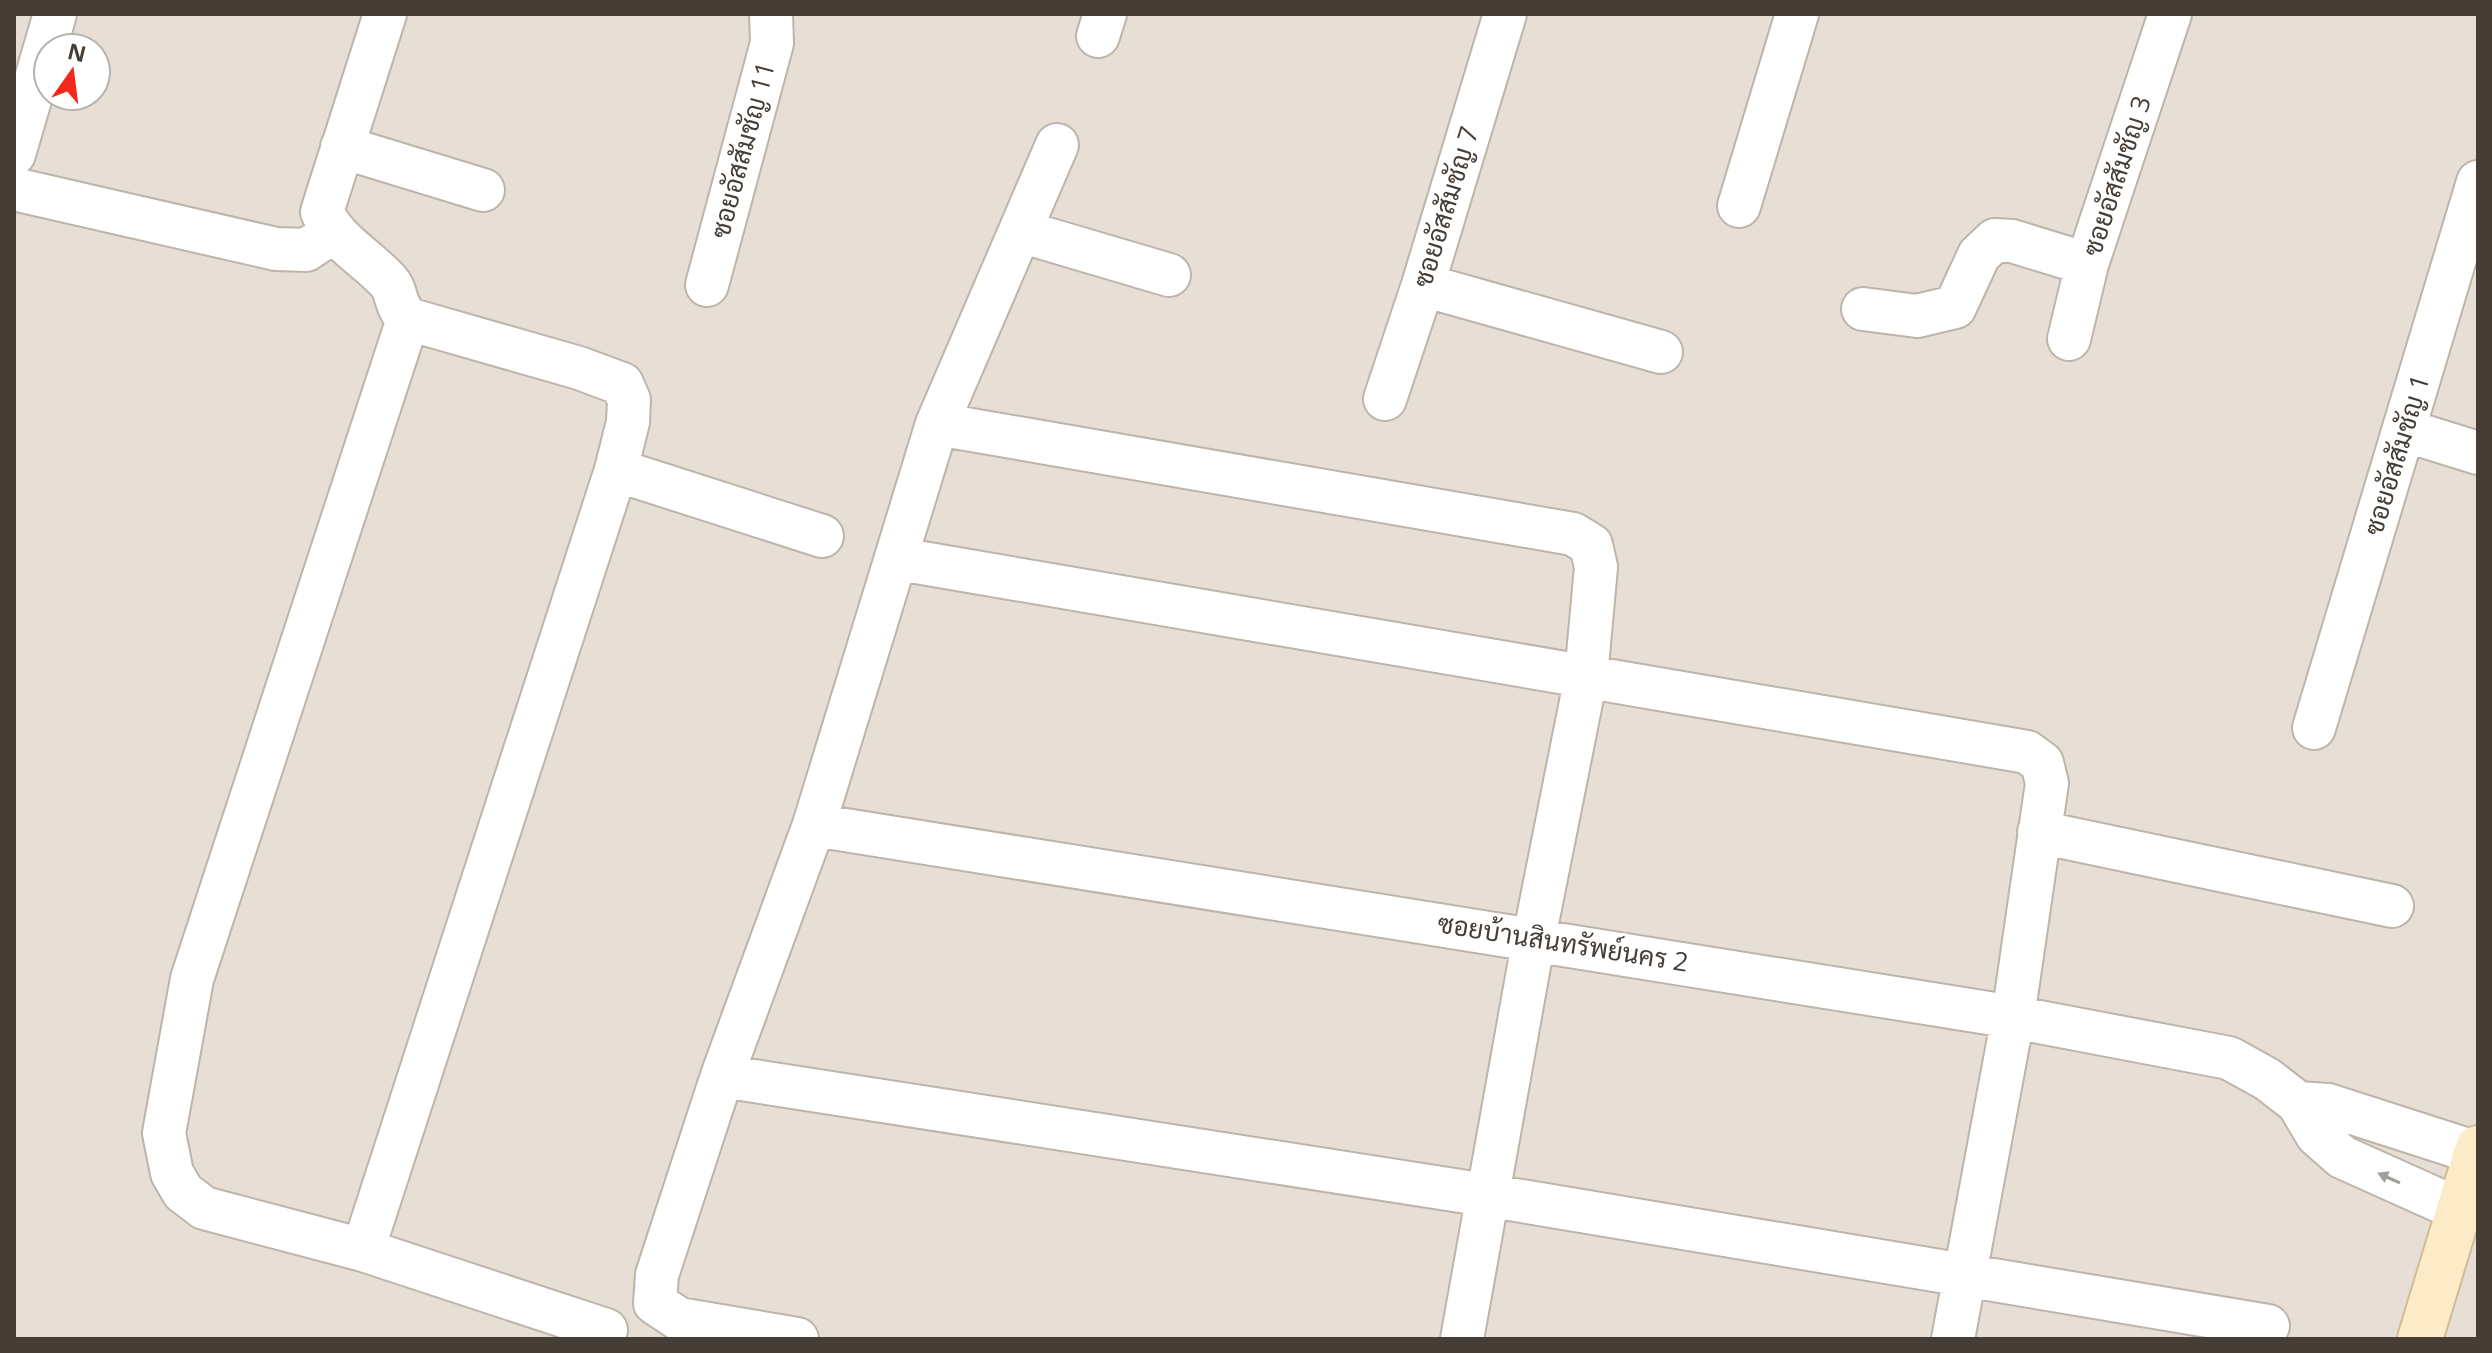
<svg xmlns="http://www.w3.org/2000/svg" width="2492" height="1353" font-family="'Open Sans',Sarabun,sans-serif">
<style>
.residential{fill:#e7dfd5;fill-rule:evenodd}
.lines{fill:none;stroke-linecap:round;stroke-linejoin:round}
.street-casing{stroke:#beb5aa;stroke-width:46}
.secondary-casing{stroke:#d1bc98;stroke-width:48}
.street{stroke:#fff;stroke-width:42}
.secondary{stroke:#fdeac7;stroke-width:44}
.oneway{fill:#a29e9a}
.labels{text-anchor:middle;stroke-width:6;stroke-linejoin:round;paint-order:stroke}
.street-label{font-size:26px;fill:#463e36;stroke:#fff}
</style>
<rect width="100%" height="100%" fill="#f3eee7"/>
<path class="residential" d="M14,14H2478V1339H14ZM48,48H96V96H48Z"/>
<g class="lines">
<defs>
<path id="street" d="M1098,36L1105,14
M342,147L483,190
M14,154L55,14
M14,189L276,249L306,250L332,233
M1739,206L1797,14
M1020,231L1169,275
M707,285L772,43L771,14
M1423,285L1661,352
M1863,309L1917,316L1955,307L1979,255L1995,240L2012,241L2087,264
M408,319L192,979L164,1133L172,1173L183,1192L204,1208L363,1250L606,1330
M2069,339L2087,264L2170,14
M1385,399L1423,285L1505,14
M937,424L1573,534L1591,545L1596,567L1586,677L1534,938L1462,1339
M2404,430L2478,453
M616,470L822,536
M899,559L2027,752L2042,763L2047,783L2013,1017L1953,1339
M2314,728L2478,182
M814,825L2013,1017L2229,1058L2267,1079L2298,1103L2317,1135L2342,1157L2460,1210
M2039,832L2392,906
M722,1076L1486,1195L2268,1326
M2298,1103L2328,1105L2477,1153
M363,1250L616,470L628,422L629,400L622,384L579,368L408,319C393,304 398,291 388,281C365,256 337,243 322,212L385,14
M797,1339L679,1319L655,1303L657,1275L722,1076L814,825L937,424L1057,145"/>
<path id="secondary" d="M2420,1339L2478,1148"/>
</defs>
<use href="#street" class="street-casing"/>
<use href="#secondary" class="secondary-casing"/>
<use href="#street" class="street"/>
<use href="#secondary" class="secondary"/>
</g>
<defs><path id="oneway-solid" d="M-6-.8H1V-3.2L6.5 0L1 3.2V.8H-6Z" transform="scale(2)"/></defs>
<use class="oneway" href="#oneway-solid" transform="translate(2389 1178) rotate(-156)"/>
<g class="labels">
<g class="street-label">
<text transform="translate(743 150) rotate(-75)" y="9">ซอยอัสสัมชัญ 11</text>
<text transform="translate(2117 176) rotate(-72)" y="9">ซอยอัสสัมชัญ 3</text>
<text transform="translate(1446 207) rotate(-73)" y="9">ซอยอัสสัมชัญ 7</text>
<text transform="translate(2397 455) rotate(-73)" y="9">ซอยอัสสัมชัญ 1</text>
<text transform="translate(1563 943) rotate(9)" y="9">ซอยบ้านสินทรัพย์นคร 2</text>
</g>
</g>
<rect width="2492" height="1353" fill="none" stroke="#463e36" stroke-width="32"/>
<g transform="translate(72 72) rotate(14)"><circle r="38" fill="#ffffff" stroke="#b5b2af" stroke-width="2"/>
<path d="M0-6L14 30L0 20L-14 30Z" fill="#f3281d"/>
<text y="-12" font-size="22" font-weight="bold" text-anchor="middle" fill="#463e36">N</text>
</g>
</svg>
